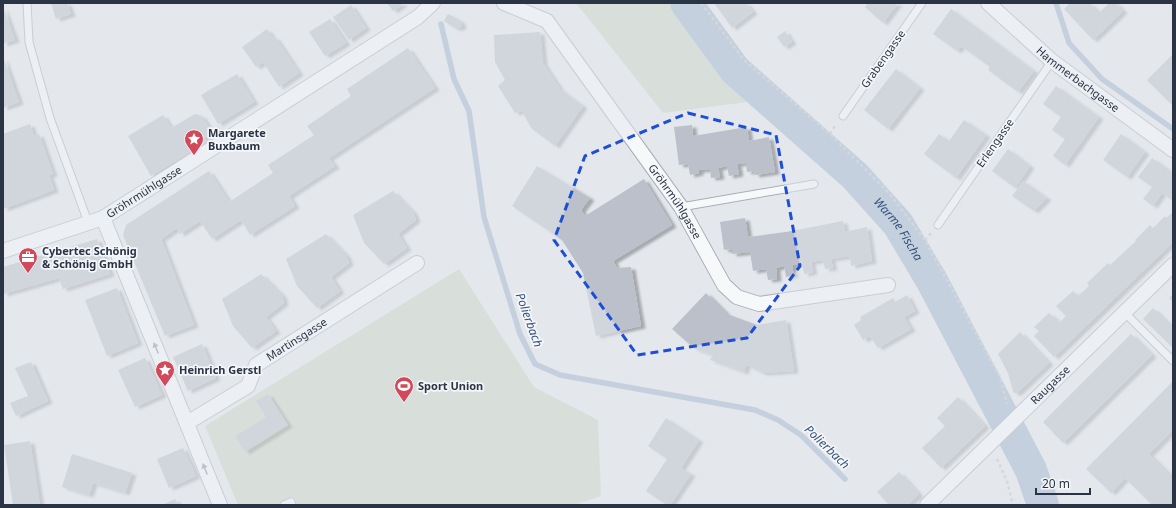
<svg xmlns="http://www.w3.org/2000/svg" width="1176" height="508" font-family="'Noto Sans',sans-serif">
<style>
.green{fill:#c9d6c5}
.lines{fill:none;stroke-linecap:round;stroke-linejoin:round}
.stream{stroke:#9fb4cc;stroke-width:5.5}
.river{stroke:#9fb4cc;stroke-width:32}
.building{fill:#bbc0ca;filter:url(#shadow)}
.service-casing{stroke:#a9aeb7;stroke-width:9}
.minor-casing{stroke:#a9aeb7;stroke-width:16}
.path{stroke:#c2c5cb;stroke-width:2.5;stroke-dasharray:3 3;stroke-linecap:butt}
.service{stroke:#f7f8fa;stroke-width:7}
.minor{stroke:#f7f8fa;stroke-width:14}
.oneway{fill:#9196a0}
.marked{fill:none;stroke:#1d4ed8;stroke-width:3;stroke-dasharray:8 5;stroke-linejoin:round}
.labels{text-anchor:middle;stroke-width:3.5;stroke-linejoin:round;paint-order:stroke}
.street-label{font-size:11px;fill:#2b3445;stroke:#f4f6f9}
.poi-label{font-size:11px;font-weight:bold;fill:#2b3445;stroke:#f4f6f9;text-anchor:start}
.water-label{font-size:12px;font-style:italic;fill:#34527a;stroke:#f4f6f9}
</style>
<defs>
<filter id="shadow"><feDropShadow dx="4.5" dy="2.5" stdDeviation="1" flood-color="#0004"/></filter>
</defs>
<rect width="100%" height="100%" fill="#e4e7ec"/>
<path class="green" d="M576,3H668L747,102L663,113Z
M459,269L534,387L598,420L601,496L574,505H238L205,426Z"/>
<g class="lines">
<path class="stream" d="M1056,3L1069,43L1102,79L1173,129
M441,24L454,79L469,111L484,217L520,334L535,364L560,375L755,410L778,420L801,435L845,479"/>
<path class="river" id="s1" d="M686,3L735,70L855,176L898,224L932,281L1031,470L1043,505"/>
</g>
<path class="building" d="M51,3H67L71,14L56,19Z
M387,3H404L393,11Z
M714,3H746L753,12L732,28Z
M868,3H898L883,23L865,7Z
M1070,3H1089L1099,13L1109,3H1116L1123,11L1093,40L1064,9Z
M351,5L366,28L349,40L333,17Z
M3,7L15,40L3,44Z
M951,9L1034,71L1018,92L988,70L990,67L961,46L957,51L933,34Z
M448,14L459,20L462,24L461,27L458,28H455L444,21Z
M330,19L346,43L325,56L309,32Z
M267,29L273,38L275,37L299,73L279,87L263,62L256,67L242,47Z
M785,31L792,42L784,47L777,37Z
M540,32L543,63L560,89L583,106L555,146L531,128L522,111L515,113L498,86L505,80L495,62L494,35Z
M408,48L435,88L329,158L335,166L289,196L295,206L250,235L241,220L212,239L200,221L180,234L177,228L161,239L194,325L165,336L123,235L126,225L209,171L229,202L273,173L268,165L314,135L307,126L351,96L347,89Z
M1173,54V106L1147,80Z
M3,57L19,102L3,108Z
M896,69L920,88L888,129L864,110Z
M237,74L254,102L218,124L201,95Z
M1056,86L1099,117L1065,165L1053,156L1065,139L1052,130L1061,117L1043,104Z
M195,114L202,116L211,131L218,126L220,129L204,138L207,142L151,176L128,136L163,115L171,128Z
M964,120L986,135L956,178L924,154L939,134L949,141Z
M30,124L34,136L39,134L53,174L49,175L54,190L3,209V134Z
M692,125L693,136L747,127L749,141L769,137L775,172L755,175L754,171L747,172L746,163L737,164L739,174L729,176L727,166L718,168L720,177L711,178L710,169L699,170V173L690,175L688,164L679,165L674,127Z
M1121,134L1145,152L1127,177L1103,160Z
M1008,149L1030,166L1015,188L992,171Z
M1152,158L1173,173V201L1162,193L1153,206L1143,199L1152,187L1138,177Z
M537,166L590,198L581,210L585,216L644,179L672,225L613,261L617,268L631,267L641,326L596,336L583,273L562,240L512,206Z
M1023,181L1047,198L1034,211L1012,196Z
M393,191L413,212L416,220L398,234L407,248L384,264L364,243L353,215Z
M1173,212V242L1054,357L1034,336L1039,331L1034,327L1049,313L1059,323L1066,316L1056,306L1073,291L1078,296L1089,286L1087,283L1108,263L1110,265L1136,241L1135,240L1150,225L1153,228L1165,216L1166,218Z
M745,218L748,237L786,232L843,221L845,232L867,227L872,261L851,266L850,256L831,259L833,268L825,269L823,260L811,262L813,272L804,274L802,263L792,265L794,275L786,277L784,266L776,268L777,279L768,280L766,269L753,271L750,252L732,254V249L724,250L720,222Z
M326,234L346,255L349,263L331,277L340,291L317,308L297,286L286,259Z
M97,239L110,274L63,289L59,278L3,294V267Z
M261,274L282,295L284,303L266,317L276,331L252,348L233,326L222,299Z
M117,288L138,343L107,356L85,300Z
M706,293L727,314L757,325L786,320L794,371L763,373L746,365L744,372L710,360L713,355L695,349L672,329Z
M1173,294V302L1169,298Z
M907,295L915,311L904,317L911,329L878,348L870,336L863,340L854,325L861,320L860,317L893,298L895,302Z
M1153,308L1173,328V345L1171,346L1143,319Z
M1020,332L1049,363L1017,393H1014L1013,391L1008,373L998,354Z
M1131,334L1152,355L1063,443L1043,422Z
M202,344L216,378L188,391L173,357Z
M145,358L162,395L135,407L118,370Z
M31,362L48,401L16,416L10,403L28,396L15,368Z
M1173,381V430L1149,454L1173,478V505H1152L1125,478L1111,493L1086,469Z
M268,394L288,425L245,452L235,436L266,417L256,401Z
M958,397L985,426L941,468L922,448L945,426L937,418Z
M666,418L699,440L681,468L691,474L670,505H667L646,491L667,459L648,446Z
M30,441L40,505H13L4,445Z
M183,448L196,476L169,488L157,459Z
M72,454L132,473L125,493L93,483L89,495L62,487Z
M899,472L919,494L908,505H889L877,492Z
M175,499L178,505H162Z"/>
<g class="lines">
<defs>
<path id="service" d="M27,3L29,42L50,118L88,222
M843,116L922,3
M681,207L814,184
M938,225L1052,61
M1124,312L1173,361
M284,505L291,502L292,505"/>
<g id="minor">
<path id="s2" d="M504,3L547,21L681,207L724,285L737,297L759,304L888,285"/>
<path id="s3" d="M988,3L1052,61L1173,150"/>
<path d="M103,218L220,505"/>
<path id="s4" d="M3,251L103,218L418,17L433,3"/>
<path id="s5" d="M187,423L248,386L256,365L417,263"/>
<path id="s6" d="M927,505L1173,265"/>
</g>
</defs>
<use href="#service" class="service-casing"/>
<use href="#minor" class="minor-casing"/>
<path class="path" d="M701,3L744,60L830,134L889,193L925,240L1000,377L1007,404
M830,134L835,126
M925,240L931,233
M997,459L1007,481L1013,505"/>
<use href="#service" class="service"/>
<use href="#minor" class="minor"/>
</g>
<defs><path id="oneway-solid" d="M-6-.8H1V-3.2L6.5 0L1 3.2V.8H-6Z"/></defs>
<g class="oneway">
<use href="#oneway-solid" transform="translate(156 348) rotate(-112)"/>
<use href="#oneway-solid" transform="translate(205 469) rotate(-112)"/>
</g>
<path d="M0 0H1176V508H0ZM688,113L776,135L800,266L747,338L637,355L554,240L585,156Z" fill="#e4e7ec" fill-opacity=".55" fill-rule="evenodd"/>
<path class="marked" d="M688,113L776,135L800,266L747,338L637,355L554,240L585,156Z"/>
<defs>
<symbol id="sight-pin" viewBox="-11 -11 22 30"><path d="M0 17L-7.5 6A9.5 9.5 0 1 1 7.5 6Z" fill="#d1495b" stroke="#f4f6f9"/><path d="M0-6L1.8-2.2L6-1.7L2.9 1.2L3.7 5.4L0 3.3L-3.7 5.4L-2.9 1.2L-6-1.7L-1.8-2.2Z" fill="#fff"/></symbol>
<symbol id="office-pin" viewBox="-11 -11 22 30"><path d="M0 17L-7.5 6A9.5 9.5 0 1 1 7.5 6Z" fill="#d1495b" stroke="#f4f6f9"/><path d="M-6-3h4V-5.5h4V-3h4V5H-6ZM-1-4.5V-3h2v-1.5ZM-6 0V1H6V0Z" fill="#fff"/></symbol>
<symbol id="stadium-pin" viewBox="-11 -11 22 30"><path d="M0 17L-7.5 6A9.5 9.5 0 1 1 7.5 6Z" fill="#d1495b" stroke="#f4f6f9"/><path d="M0-5a6.5 5 0 1 0 0 10a6.5 5 0 1 0 0-10ZM-3.5-1.8h7v3.6h-7Z" fill="#fff"/></symbol>
</defs>
<g fill-rule="evenodd">
<use href="#sight-pin" x="183" y="128" width="22" height="30"/>
<use href="#office-pin" x="17" y="246" width="22" height="30"/>
<use href="#sight-pin" x="154" y="359" width="22" height="30"/>
<use href="#stadium-pin" x="393" y="375" width="22" height="30"/>
</g>
<g class="labels">
<g class="street-label">
<text transform="translate(883 59) rotate(-55)" y="4">Grabengasse</text>
<text dy="4" stroke="none"><textPath href="#s3" startOffset="118">Hammerbachgasse</textPath></text>
<text transform="translate(995 143) rotate(-55)" y="4">Erlengasse</text>
<text dy="4" stroke="none"><textPath href="#s4" startOffset="154">Gröhrmühlgasse</textPath></text>
<text dy="4" stroke="none"><textPath href="#s2" startOffset="268">Gröhrmühlgasse</textPath></text>
<text dy="4" stroke="none"><textPath href="#s5" startOffset="142">Martinsgasse</textPath></text>
<text dy="4" stroke="none"><textPath href="#s6" startOffset="172">Raugasse</textPath></text>
</g>
<g class="poi-label">
<text x="208" y="137">Margarete<tspan x="208" dy="13">Buxbaum</tspan></text>
<text x="42" y="255">Cybertec Schönig<tspan x="42" dy="13">&amp; Schönig GmbH</tspan></text>
<text x="179" y="374">Heinrich Gerstl</text>
<text x="418" y="390">Sport Union</text>
</g>
<g class="water-label">
<text dy="4" stroke="none"><textPath href="#s1" startOffset="312">Warme Fischa</textPath></text>
<text transform="translate(529 320) rotate(70)" y="4">Polierbach</text>
<text transform="translate(827 447) rotate(44)" y="4">Polierbach</text>
</g>
</g>
<rect width="1176" height="508" fill="none" stroke="#2b3445" stroke-width="8"/>
<path d="M1036 488v6h54v-6" fill="none" stroke="#2b3445" stroke-width="2"/>
<text x="1042" y="488" font-size="12" fill="#2b3445" stroke="#f4f6f9" stroke-width="3" paint-order="stroke">20 m</text>
</svg>
